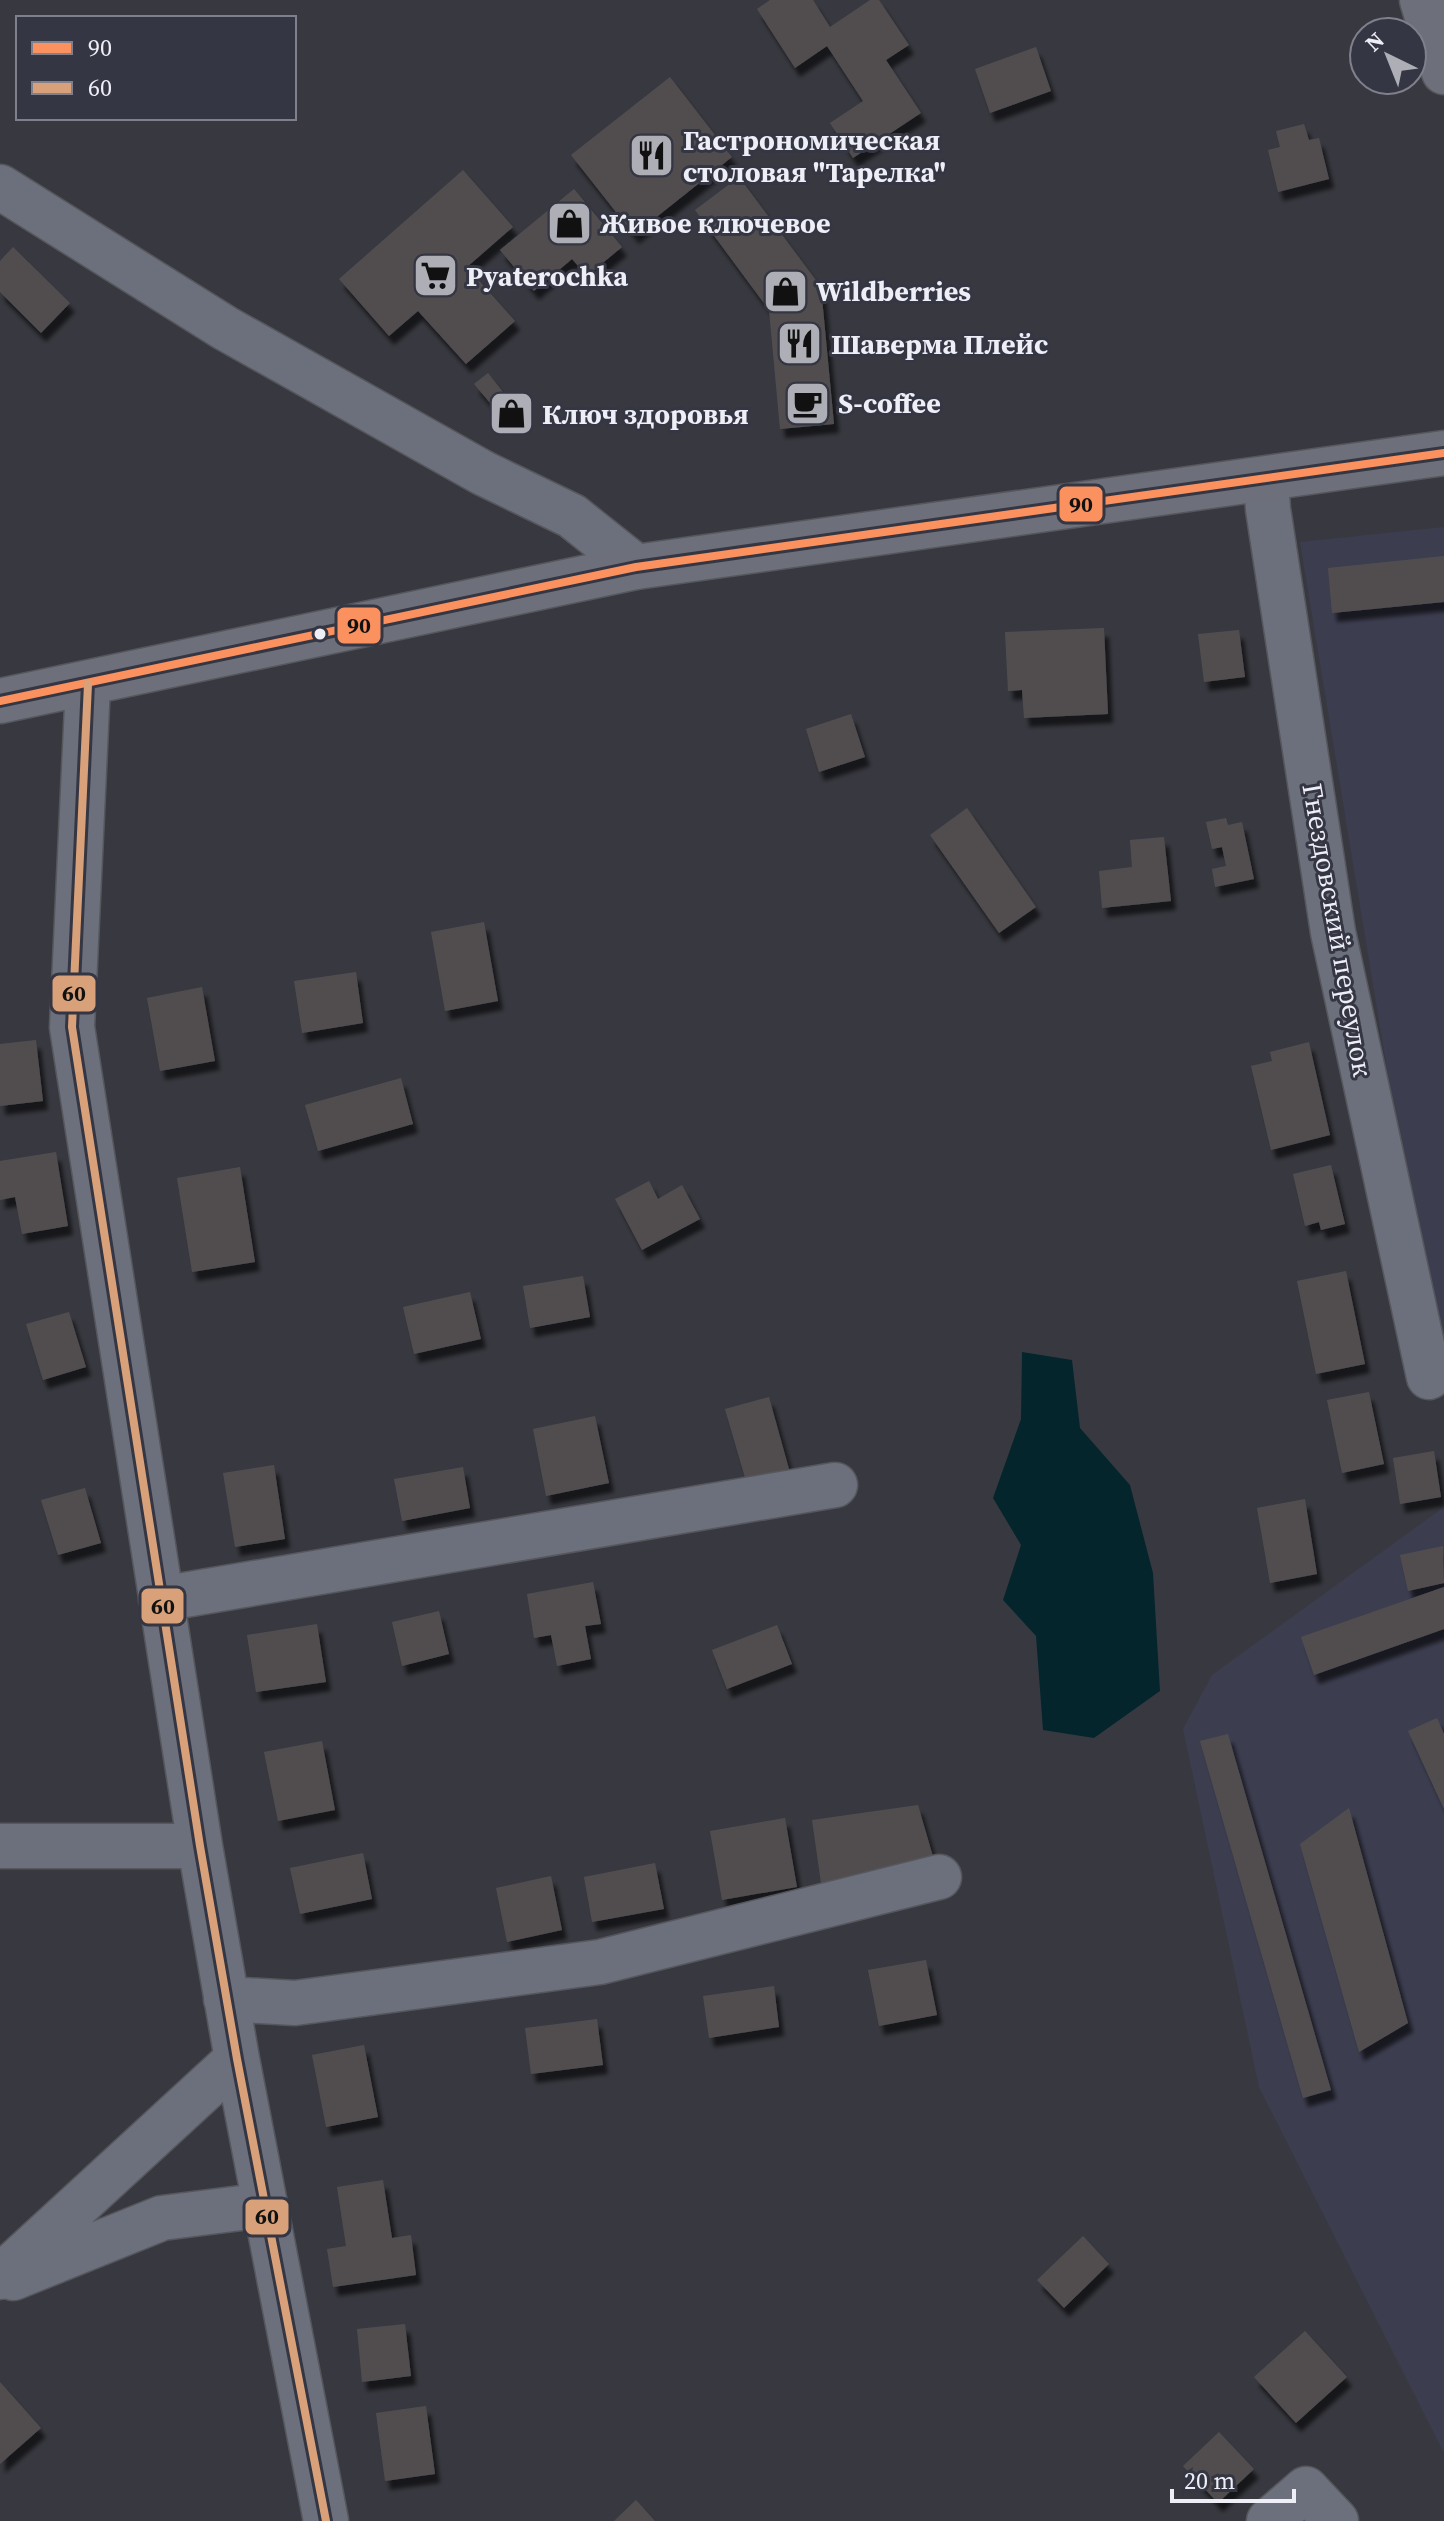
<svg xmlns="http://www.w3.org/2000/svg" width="1444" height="2521" font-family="'Source Serif 4',serif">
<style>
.built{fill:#3c3d4f}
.water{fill:#05252c}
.building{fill:#514e50;filter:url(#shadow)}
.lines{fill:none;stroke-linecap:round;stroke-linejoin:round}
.minor-casing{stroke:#56575c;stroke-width:47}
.major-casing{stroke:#56575c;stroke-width:47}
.minor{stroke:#6c707c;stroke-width:44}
.major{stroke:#6d707b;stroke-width:44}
.bus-1-casing{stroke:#353643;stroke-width:14}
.bus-2-casing{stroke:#353643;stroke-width:14}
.bus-1{stroke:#fa915f;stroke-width:8}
.bus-2{stroke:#d9a179;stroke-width:8}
.bus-dot{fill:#edeef6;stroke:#353643;stroke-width:3}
.labels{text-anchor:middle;stroke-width:6;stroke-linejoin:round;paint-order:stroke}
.poi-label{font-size:28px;font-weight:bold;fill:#edeef6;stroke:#353643;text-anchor:start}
.street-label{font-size:28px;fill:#edeef6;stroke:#353643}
.line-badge{stroke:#353643;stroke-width:3}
.pale-badge-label{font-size:22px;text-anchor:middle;font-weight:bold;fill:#111}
</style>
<defs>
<filter id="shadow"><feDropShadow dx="5" dy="9" stdDeviation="2" flood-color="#0009"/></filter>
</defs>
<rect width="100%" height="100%" fill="#383940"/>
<path class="built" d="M1444,527V1383L1419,1263L1300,542Z
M1444,1507V2453L1259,2087L1183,1729L1212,1675Z"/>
<path class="water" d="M1022,1352L1072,1360L1080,1428L1130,1485L1153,1573L1160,1691L1094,1738L1043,1730L1036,1636L1003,1600L1021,1545L993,1498L1021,1419Z"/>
<path class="building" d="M770,0H813L830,27L870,0H879L909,45L886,60L921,113L853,158L830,123L863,101L827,46L795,68L757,9Z
M1036,47L1051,91L990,113L975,69Z
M670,77L732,157L634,235L571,155Z
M1304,124L1309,140L1319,138L1329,179L1278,192L1268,150L1280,147L1276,131Z
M463,170L513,227L467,267L515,321L466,364L418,311L389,336L339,279Z
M739,177L821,287L834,424L780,429L769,310L695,210Z
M574,189L622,247L587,276L572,259L534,291L500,250Z
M13,247L70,303L41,333L0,292V261Z
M488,373L503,392L490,403L474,384Z
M500 413a11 11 0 1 1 22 0a11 11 0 1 1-22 0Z
M1444,556V602L1332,613L1328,568Z
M1104,628L1108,714L1024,718L1022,690L1008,691L1005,632Z
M1239,630L1245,677L1204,682L1198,634Z
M851,714L865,757L819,772L806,729Z
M967,808L1036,907L999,933L930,835Z
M1226,818L1228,825L1242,822L1254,879L1215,887L1212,869L1226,866L1222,847L1212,849L1206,822Z
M1164,837L1171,901L1102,908L1099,871L1132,867L1130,840Z
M484,922L498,1001L445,1011L431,932Z
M356,972L363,1023L302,1033L294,981Z
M202,987L215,1061L160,1071L147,998Z
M36,1040L43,1101L0,1106V1044Z
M1309,1042L1330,1135L1271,1150L1251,1066L1272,1061L1270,1052Z
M401,1078L413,1124L318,1151L305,1105Z
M56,1152L68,1226L22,1234L15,1197L0,1200V1161Z
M1331,1165L1345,1224L1321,1230L1319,1222L1305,1226L1293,1174Z
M240,1167L255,1262L192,1272L177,1178Z
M649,1181L658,1199L682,1185L700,1219L642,1250L615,1199Z
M1346,1271L1365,1364L1316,1374L1297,1281Z
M583,1276L590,1317L530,1328L523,1286Z
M470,1292L481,1339L414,1354L403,1307Z
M69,1312L86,1367L43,1380L26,1324Z
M1369,1392L1384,1464L1342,1473L1327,1400Z
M769,1397L789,1469L746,1481L725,1409Z
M595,1416L609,1483L546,1496L533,1429Z
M1434,1451L1441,1497L1400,1504L1393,1458Z
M274,1465L285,1539L235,1547L223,1473Z
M463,1467L470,1508L402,1521L394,1479Z
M85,1488L101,1543L58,1555L41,1500Z
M1305,1499L1317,1574L1270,1583L1257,1508Z
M1443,1546L1444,1583L1408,1591L1400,1555Z
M593,1582L601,1624L585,1626L591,1659L557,1666L551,1635L534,1638L527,1594Z
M1444,1587V1629L1314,1675L1301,1637Z
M439,1611L449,1654L402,1666L392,1622Z
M317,1624L326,1682L256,1692L247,1635Z
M777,1625L792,1664L727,1689L712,1650Z
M1437,1718L1444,1734V1809L1408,1731Z
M1228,1734L1331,2090L1303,2098L1200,1741Z
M322,1741L335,1810L278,1821L264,1752Z
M918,1805L939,1877L821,1883L812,1820Z
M1349,1808L1408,2023L1359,2052L1300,1844Z
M785,1818L797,1887L722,1900L710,1831Z
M363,1853L372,1899L300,1914L290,1868Z
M655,1863L664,1909L592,1922L584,1877Z
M551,1876L562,1930L507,1942L496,1888Z
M926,1960L937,2015L879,2026L868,1970Z
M774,1986L779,2027L709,2038L703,1996Z
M597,2019L603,2065L531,2074L525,2028Z
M364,2045L378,2117L326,2127L312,2055Z
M383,2180L392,2238L411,2235L416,2275L333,2287L327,2249L346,2246L337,2187Z
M1083,2236L1109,2264L1064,2308L1037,2280Z
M405,2324L411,2376L362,2382L357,2329Z
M1305,2331L1347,2377L1296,2423L1254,2377Z
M0,2382L41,2428L0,2464Z
M426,2406L435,2474L385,2481L376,2413Z
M1219,2432L1254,2469L1218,2503L1183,2466Z
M636,2500L655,2521H614Z"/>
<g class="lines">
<defs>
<path id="minor" d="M0,187L225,328L483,473L572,516L636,567
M1266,479L1268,509L1333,932L1429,1377
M88,684L72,1027L200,1846L237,2059L326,2521
M161,1599L835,1485
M0,1846H200
M226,1999L295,2003L600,1962L939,1877
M0,2277L237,2059
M13,2278L162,2218L265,2205
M1269,2521L1306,2489L1336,2521"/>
<path id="major" d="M1422,0L1444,72
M0,701L636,567L1444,453"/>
</defs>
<use href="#minor" class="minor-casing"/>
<use href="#major" class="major-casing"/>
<use href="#minor" class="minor"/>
<use href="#major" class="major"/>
<defs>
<path id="bus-1" d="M0,701L636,567L1444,453"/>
<path id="bus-2" d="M88,684L72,1027L200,1846L237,2059L326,2521"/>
</defs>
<use href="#bus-1" class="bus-1-casing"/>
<use href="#bus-2" class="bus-2-casing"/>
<use href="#bus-1" class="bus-1"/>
<use href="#bus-2" class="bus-2"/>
</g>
<defs>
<symbol id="restaurant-square" viewBox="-11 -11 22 22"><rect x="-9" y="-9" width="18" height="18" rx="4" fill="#aeafb6" stroke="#353643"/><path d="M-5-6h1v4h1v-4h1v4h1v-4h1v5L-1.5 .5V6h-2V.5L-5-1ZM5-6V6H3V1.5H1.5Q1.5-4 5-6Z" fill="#111"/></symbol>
<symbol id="shop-square" viewBox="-11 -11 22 22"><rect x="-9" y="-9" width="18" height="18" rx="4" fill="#aeafb6" stroke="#353643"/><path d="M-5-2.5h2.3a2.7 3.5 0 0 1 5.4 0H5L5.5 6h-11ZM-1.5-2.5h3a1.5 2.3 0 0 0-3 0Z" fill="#111"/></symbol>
<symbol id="supermarket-square" viewBox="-11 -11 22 22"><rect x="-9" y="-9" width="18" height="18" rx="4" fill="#aeafb6" stroke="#353643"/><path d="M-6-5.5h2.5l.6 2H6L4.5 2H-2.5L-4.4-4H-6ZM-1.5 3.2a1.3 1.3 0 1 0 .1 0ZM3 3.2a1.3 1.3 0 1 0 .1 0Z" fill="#111"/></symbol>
<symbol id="cafe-square" viewBox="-11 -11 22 22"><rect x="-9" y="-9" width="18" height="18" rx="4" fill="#aeafb6" stroke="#353643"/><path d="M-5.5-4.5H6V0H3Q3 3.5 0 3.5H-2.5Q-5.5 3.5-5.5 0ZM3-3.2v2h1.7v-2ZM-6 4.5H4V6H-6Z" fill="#111"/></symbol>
</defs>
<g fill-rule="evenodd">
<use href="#restaurant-square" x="626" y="130" width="51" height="51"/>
<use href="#shop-square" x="544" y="198" width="51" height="51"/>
<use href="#supermarket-square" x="410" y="250" width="51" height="51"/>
<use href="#shop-square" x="760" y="266" width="51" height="51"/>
<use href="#restaurant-square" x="774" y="318" width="51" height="51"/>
<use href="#cafe-square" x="782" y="378" width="51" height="51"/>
<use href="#shop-square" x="486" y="388" width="51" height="51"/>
</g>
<circle class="bus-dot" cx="320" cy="634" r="7"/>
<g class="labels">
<g class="poi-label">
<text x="683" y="150">Гастрономическая<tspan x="683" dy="32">столовая "Тарелка"</tspan></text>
<text x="600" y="233">Живое ключевое</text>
<text x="466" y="286">Pyaterochka</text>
<text x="816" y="301">Wildberries</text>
<text x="831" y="354">Шаверма Плейс</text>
<text x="838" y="413">S-coffee</text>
<text x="542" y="424">Ключ здоровья</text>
</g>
<g class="street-label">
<text transform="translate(1338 930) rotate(80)" y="10">Гнездовский переулок</text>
</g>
</g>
<g class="line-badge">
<rect x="1058" y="485" width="46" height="38" rx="8" fill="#fa915f"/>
<rect x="336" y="606" width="46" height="39" rx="8" fill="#fa915f"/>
<rect x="51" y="974" width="46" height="39" rx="8" fill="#d9a179"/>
<rect x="140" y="1587" width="45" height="38" rx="8" fill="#d9a179"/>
<rect x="244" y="2198" width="46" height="38" rx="8" fill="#d9a179"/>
</g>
<g class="pale-badge-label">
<text x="1081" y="512">90</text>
<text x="359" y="633">90</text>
<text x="74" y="1001">60</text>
<text x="163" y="1614">60</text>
<text x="267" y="2224">60</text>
</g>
<rect x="16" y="16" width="280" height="104" fill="#353643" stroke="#7f808b" stroke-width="2"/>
<rect x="32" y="42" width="40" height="12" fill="#fa915f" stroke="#7f808b" stroke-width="2"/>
<text x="88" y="56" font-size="24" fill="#edeef6">90</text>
<rect x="32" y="82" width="40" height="12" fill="#d9a179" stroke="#7f808b" stroke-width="2"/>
<text x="88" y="96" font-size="24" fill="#edeef6">60</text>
<g transform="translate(1388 56) rotate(317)"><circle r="38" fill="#353643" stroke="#7f808b" stroke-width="2"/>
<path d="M0-6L14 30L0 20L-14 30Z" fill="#aeafb6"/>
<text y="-12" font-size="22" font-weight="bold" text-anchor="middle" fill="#edeef6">N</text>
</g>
<path d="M1172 2489v12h122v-12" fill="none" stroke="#edeef6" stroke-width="4"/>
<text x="1184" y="2489" font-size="24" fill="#edeef6" stroke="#353643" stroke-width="6" paint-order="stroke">20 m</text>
</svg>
